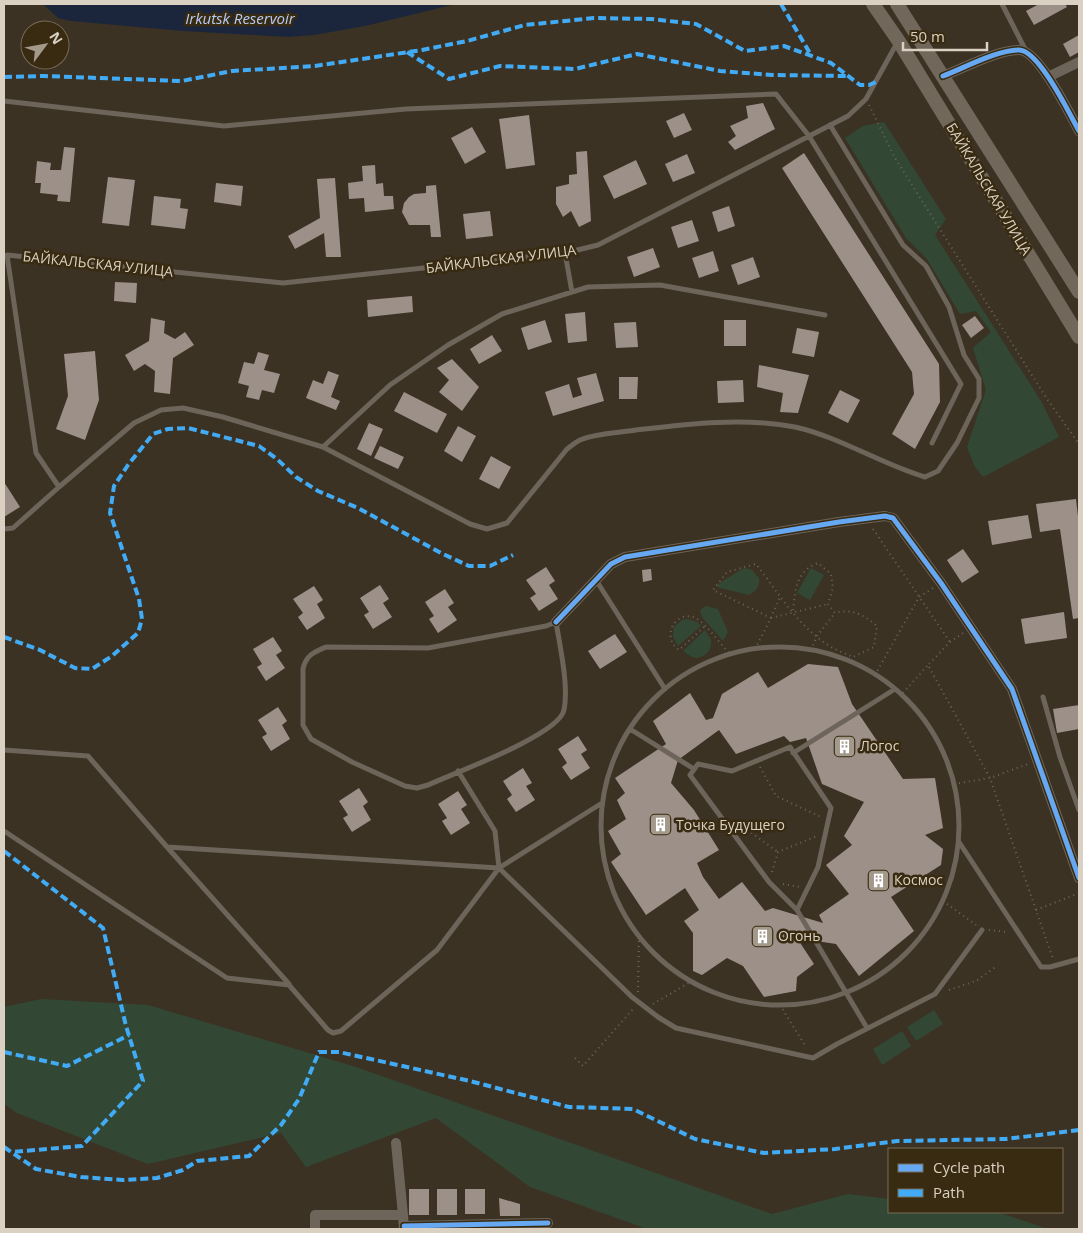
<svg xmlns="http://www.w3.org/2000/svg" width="1083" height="1233" font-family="'Open Sans',sans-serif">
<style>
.green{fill:#324835}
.water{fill:#1b263c}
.building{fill:#9d9089;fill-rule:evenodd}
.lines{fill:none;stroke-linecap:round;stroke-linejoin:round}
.path{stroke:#6c655c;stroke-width:2;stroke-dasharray:1 4;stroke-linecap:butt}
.lane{stroke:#6d645a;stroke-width:5}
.street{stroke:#6d645a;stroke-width:10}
.secondary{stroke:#71675b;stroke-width:14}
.quiet{stroke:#42abf6;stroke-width:4;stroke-dasharray:8 4;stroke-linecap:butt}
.cycleway-casing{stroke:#392b11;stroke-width:8}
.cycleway{stroke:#66a8f1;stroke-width:5}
.labels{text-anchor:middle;stroke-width:5;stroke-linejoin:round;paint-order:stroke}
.street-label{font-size:14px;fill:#dad1c2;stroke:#392b11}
.poi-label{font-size:14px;fill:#dad1c2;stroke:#392b11;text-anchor:start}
.water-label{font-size:15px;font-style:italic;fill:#b6cdf8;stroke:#392b11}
</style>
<rect width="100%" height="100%" fill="#3b3224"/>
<path class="green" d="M884,122L946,219L935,235L1041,401L1059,437L983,477L975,467L967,447L986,390L973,348L991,332L976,311L960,314L927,259L906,238L845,138L863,126Z
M744,568L752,570L759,578C760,587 756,591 749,595L717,587L718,584Z
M811,568L824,575L810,600L797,593Z
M706,606L718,609L728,632L723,641L702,617L700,610Z
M687,619L697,622L701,626L678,646L673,637L674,627L682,620Z
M705,630L711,639C712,650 707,656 697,658L692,657L683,651Z
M41,999L148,1005L356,1067L772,1214L848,1194L889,1199V1212H988L1003,1214L1048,1229H647L530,1187L436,1118L306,1167L281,1133L148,1164L17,1113L4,1104V1007Z
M934,1010L943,1024L916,1041L907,1027Z
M902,1031L911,1046L882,1065L873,1049Z"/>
<path class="water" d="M43,4H456L365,26L314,35L289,37L183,31L71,21L58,18Z"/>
<path class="building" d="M1039,4H1065L1067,7L1034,25L1026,11Z
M1079,35V52L1070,57L1063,44Z
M763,103L775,129L735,150L728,142L736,136L730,126L748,118L746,106Z
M684,113L692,130L674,138L666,121Z
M529,115L535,165L506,169L499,119Z
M472,127L486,152L465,164L451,138Z
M64,147L75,148L70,202L57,201L58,195L40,193L41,183H35L37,161L51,163L50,170H61Z
M587,151L591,221L579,227L571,211L563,217L556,204V187L569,184V175L577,174L576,152Z
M804,153L939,364L940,402L915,449L892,434L914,394L912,372L782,168Z
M687,154L695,173L673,182L665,164Z
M636,160L647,184L614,199L603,176Z
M375,165L376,184L383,183L384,196H393L394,209L365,212L364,198L349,199L348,183L363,181L362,166Z
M108,177L135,180L129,226L102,223Z
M335,178L341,257H326L324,233L295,249L288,236L320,218L317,179Z
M216,183L243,186L241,206L214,202Z
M436,185L441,237H431L430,225H409L402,212L404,203L409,197L414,194L426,193V186Z
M154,196L181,199L180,208L188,209L185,229L151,225Z
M729,206L735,226L718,232L712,212Z
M490,211L493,236L466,239L463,214Z
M692,220L699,241L678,248L671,227Z
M653,248L660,267L634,277L627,257Z
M713,251L719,271L699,278L692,258Z
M753,257L760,277L738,285L731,265Z
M115,282L137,283L136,303L114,301Z
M412,296L413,312L368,317L367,300Z
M585,312L587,341L568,343L565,314Z
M975,316L984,328L971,338L962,325Z
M151,318L165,321L164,333L175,339L185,332L194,345L173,358L170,394L154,392L155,371L145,364L134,371L125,355L149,341Z
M545,320L552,342L528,350L521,328Z
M724,320H746V346H724Z
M636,322L638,347L616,348L614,323Z
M797,328L819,332L814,357L792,353Z
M492,335L502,351L479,364L470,349Z
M95,351L99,400L85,440L56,429L68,396L64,354Z
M258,352L269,355L264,370L280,374L274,393L262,390L259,400L246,397L249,386L238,383L244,362L254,364Z
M452,359L479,387L462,411L439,392L449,380L437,368Z
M759,365L809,375L798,413L780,412L783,393L757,387Z
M328,371L339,375L331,397L340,401L336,410L306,398L313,380L323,384Z
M596,373L604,401L553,416L545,392L569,384L573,398L582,395L577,378Z
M619,377H638L637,399H619Z
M743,380L744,402L718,403L717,381Z
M840,390L860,400L848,423L828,413Z
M404,392L447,414L437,433L394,411Z
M369,423L383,429L371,456L357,449Z
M458,426L476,436L462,462L444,451Z
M380,446L404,457L398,469L374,458Z
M491,456L511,467L499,489L479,479Z
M4,482L20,507L4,517Z
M1076,499L1079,525V618L1073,619L1060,529L1040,532L1036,504Z
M1028,515L1032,538L992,545L988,521Z
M963,549L979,572L962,583L947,560Z
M546,567L555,581L549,585L558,599L539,611L530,598L536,594L526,580Z
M651,569L652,580L643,582L642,570Z
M380,585L389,599L383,603L392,617L373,629L364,615L369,612L360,598Z
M314,586L323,600L317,604L325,618L307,630L298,617L303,613L293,599Z
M445,589L454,603L448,607L457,620L438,633L429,619L434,616L425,602Z
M1064,612L1067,638L1025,644L1021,619Z
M615,634L627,652L600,669L588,651Z
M273,637L282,651L276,655L285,668L266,681L257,667L262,664L253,649Z
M808,664L838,667L852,704L903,779L935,778L943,828L925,835L943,849L941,865L891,897L914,931L859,976L836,944L797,938L814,964L797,977L796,991L764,997L743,966L727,958L702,975L693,971V933L684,921L699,910L685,888L646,915L611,862L621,854L608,831L626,819L617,800L625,793L615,778L666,744L653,721L690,693L706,720L713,718L722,694L758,672L768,688ZM719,730L736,754L784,736L790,742L806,738L822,784L864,802L844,836L852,845L826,865L849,894L819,915L823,923L773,908L765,911L742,882L719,899L703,877L697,863L719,850L694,810L671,783L678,760Z
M1079,705V729L1057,733L1053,709Z
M278,707L287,721L282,725L290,739L271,751L262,737L267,734L258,720Z
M578,736L587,750L581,754L590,768L571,780L562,767L567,763L558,749Z
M523,768L532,783L526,786L535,800L516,812L507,799L512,795L503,781Z
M359,788L368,802L363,806L371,820L352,832L343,818L348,815L339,801Z
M458,791L467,805L461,809L470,823L451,835L442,821L447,818L438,804Z
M409,1189H429V1215H409Z
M437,1189H457V1215H437Z
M465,1189H485V1214H465Z
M499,1198L520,1204V1216H500Z"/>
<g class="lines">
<path class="path" d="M869,105L895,158L1047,399L1079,444
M873,529L950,642
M771,618L828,604
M771,618L780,597
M704,627L679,650C659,636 678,607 697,619C707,625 721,645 730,654
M963,633L950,642L928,665L990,778L1053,959
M755,649L771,618L713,590L727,572L756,564C777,591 796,623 825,643C833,649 844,653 853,657L874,647L877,626C864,615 852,608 835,613L828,604L833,588L831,574L818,563C795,572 795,591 793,613
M811,650L817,636L835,613
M875,675L919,597L933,588
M903,693L928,665
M760,767L776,796L821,817
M954,784L990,778L1028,764
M735,821L778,852
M772,872L778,852L817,836
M783,884L800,887
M943,901L976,925
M1036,910L1079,893
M989,930L1007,932
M949,990L976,981L997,966
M638,992L639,935
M653,1004L692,981
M780,1005L806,1047
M575,1058L583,1066L634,1008"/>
<path class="lane" d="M1002,4L1026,51
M4,101L224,126L406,109L776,94L809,136L961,384L932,443
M830,125L903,245L926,266L949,307L964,355L979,379V398L957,443L938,471L925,477C881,464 840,437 795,427C743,417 687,424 636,430C618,433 597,433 580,440C576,442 571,446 567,449L507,523L487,529L470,524L323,447L223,417L183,408L161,410L134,423L59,487L36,453L7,255L283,283L565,253L598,245L848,116L866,99L897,43
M565,253L572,292
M323,447L390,385L448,345L502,314L588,287L660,285L825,315
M4,529L13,528L59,487
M596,580L665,689
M556,622C560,647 569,686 564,710C559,735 454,773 428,785L417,788L405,786L352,762L311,739L303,725V669C306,655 314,652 326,647L428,648L546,626Z
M601 826a179 179 0 1 1 358 0a179 179 0 1 1-358 0Z
M1043,697L1060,757L1079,810
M630,729L694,769
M4,750L88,756L167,847L499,868
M793,753L895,689
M602,803L499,868L632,997L658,1017L676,1028L813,1058L837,1044L935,994L982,930
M4,831L227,978L289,985L328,1030L333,1033L341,1031L437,950L499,868L495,831L458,771
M959,842L1041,967H1050L1079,959
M167,847L289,984
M797,910L818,867L831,808L790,747L732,771L698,764L690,775L769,882L797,910L867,1028"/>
<path class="street" d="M943,76C964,68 997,50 1019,50C1039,50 1070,115 1079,131
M1048,77L1079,62
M556,622L611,564L625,557L839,522L885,516L893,518L941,583L1012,689L1079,878
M396,1143L403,1215
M404,1226L548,1223
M315,1229V1215H403L404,1229"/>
<path class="secondary" d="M873,4L898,40L1079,337
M897,4L1079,292"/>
<path class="quiet" d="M781,4L811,55
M407,52L449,79L500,66L575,69L637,54L720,71L772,75L847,76
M4,77L44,76L182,81L232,71L315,66L422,50L467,41L525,25L594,18L651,19L696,24L745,51L784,46L831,63L860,85H869L878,81
M4,637L40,650L75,668L92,669L112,656L138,633L142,619L139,599L110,513L114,486L128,465L153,434L168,429L188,428L259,446L277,459L296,477L318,491L358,508L441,553L469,566H490L513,555
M4,851L103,928L126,1026L143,1081L82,1146L11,1152
M4,1052L67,1066L129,1035
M4,1147L36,1169L81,1177L123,1180L157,1178L183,1170L197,1161L249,1156L281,1125L299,1099L319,1052H339L470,1081L569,1107L633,1109L695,1139L764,1153L835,1149L897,1141L1006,1139L1079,1130"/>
<defs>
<path id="cycleway" d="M943,76C964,68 997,50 1019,50C1039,50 1070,115 1079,131
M556,622L611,564L625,557L839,522L885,516L893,518L941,583L1012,689L1079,878
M404,1226L548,1223"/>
</defs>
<use href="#cycleway" class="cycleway-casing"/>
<use href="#cycleway" class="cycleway"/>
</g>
<defs>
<symbol id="building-square" viewBox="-11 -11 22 22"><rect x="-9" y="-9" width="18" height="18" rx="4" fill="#a2998b" stroke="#392b11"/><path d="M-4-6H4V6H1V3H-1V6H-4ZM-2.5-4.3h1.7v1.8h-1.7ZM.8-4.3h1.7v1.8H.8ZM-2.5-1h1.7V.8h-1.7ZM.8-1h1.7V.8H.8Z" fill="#fff"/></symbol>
</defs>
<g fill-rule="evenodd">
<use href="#building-square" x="832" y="734" width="25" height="25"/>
<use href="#building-square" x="648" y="812" width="25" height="25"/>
<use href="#building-square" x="866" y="868" width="25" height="25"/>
<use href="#building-square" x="750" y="924" width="25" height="25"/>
</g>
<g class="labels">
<g class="street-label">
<text transform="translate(989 189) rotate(59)" y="5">БАЙКАЛЬСКАЯ УЛИЦА</text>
<text transform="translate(501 259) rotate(-7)" y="5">БАЙКАЛЬСКАЯ УЛИЦА</text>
<text transform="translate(98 264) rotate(6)" y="5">БАЙКАЛЬСКАЯ УЛИЦА</text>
</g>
<g class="poi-label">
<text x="860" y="751">Логос</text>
<text x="676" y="830">Точка Будущего</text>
<text x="894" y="885">Космос</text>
<text x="778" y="941">Огонь</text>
</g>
<g class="water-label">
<text x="240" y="24">Irkutsk Reservoir</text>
</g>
</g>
<rect width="1083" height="1233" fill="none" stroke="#dad1c2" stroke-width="10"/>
<rect x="888" y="1148" width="175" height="65" fill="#392b11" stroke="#796d58"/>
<rect x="898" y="1164" width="25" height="8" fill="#66a8f1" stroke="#796d58"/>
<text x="933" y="1173" font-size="15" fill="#dad1c2">Cycle path</text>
<rect x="898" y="1189" width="25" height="8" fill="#42abf6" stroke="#796d58"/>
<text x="933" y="1198" font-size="15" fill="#dad1c2">Path</text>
<g transform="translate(45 45) rotate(58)"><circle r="24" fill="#392b11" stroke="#796d58"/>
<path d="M0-4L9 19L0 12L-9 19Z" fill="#a2998b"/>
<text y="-8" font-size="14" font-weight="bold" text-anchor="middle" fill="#dad1c2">N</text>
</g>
<path d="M903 42v8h84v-8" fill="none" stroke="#dad1c2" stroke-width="2.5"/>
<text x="910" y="42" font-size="15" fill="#dad1c2" stroke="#392b11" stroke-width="4" paint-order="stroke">50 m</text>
</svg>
